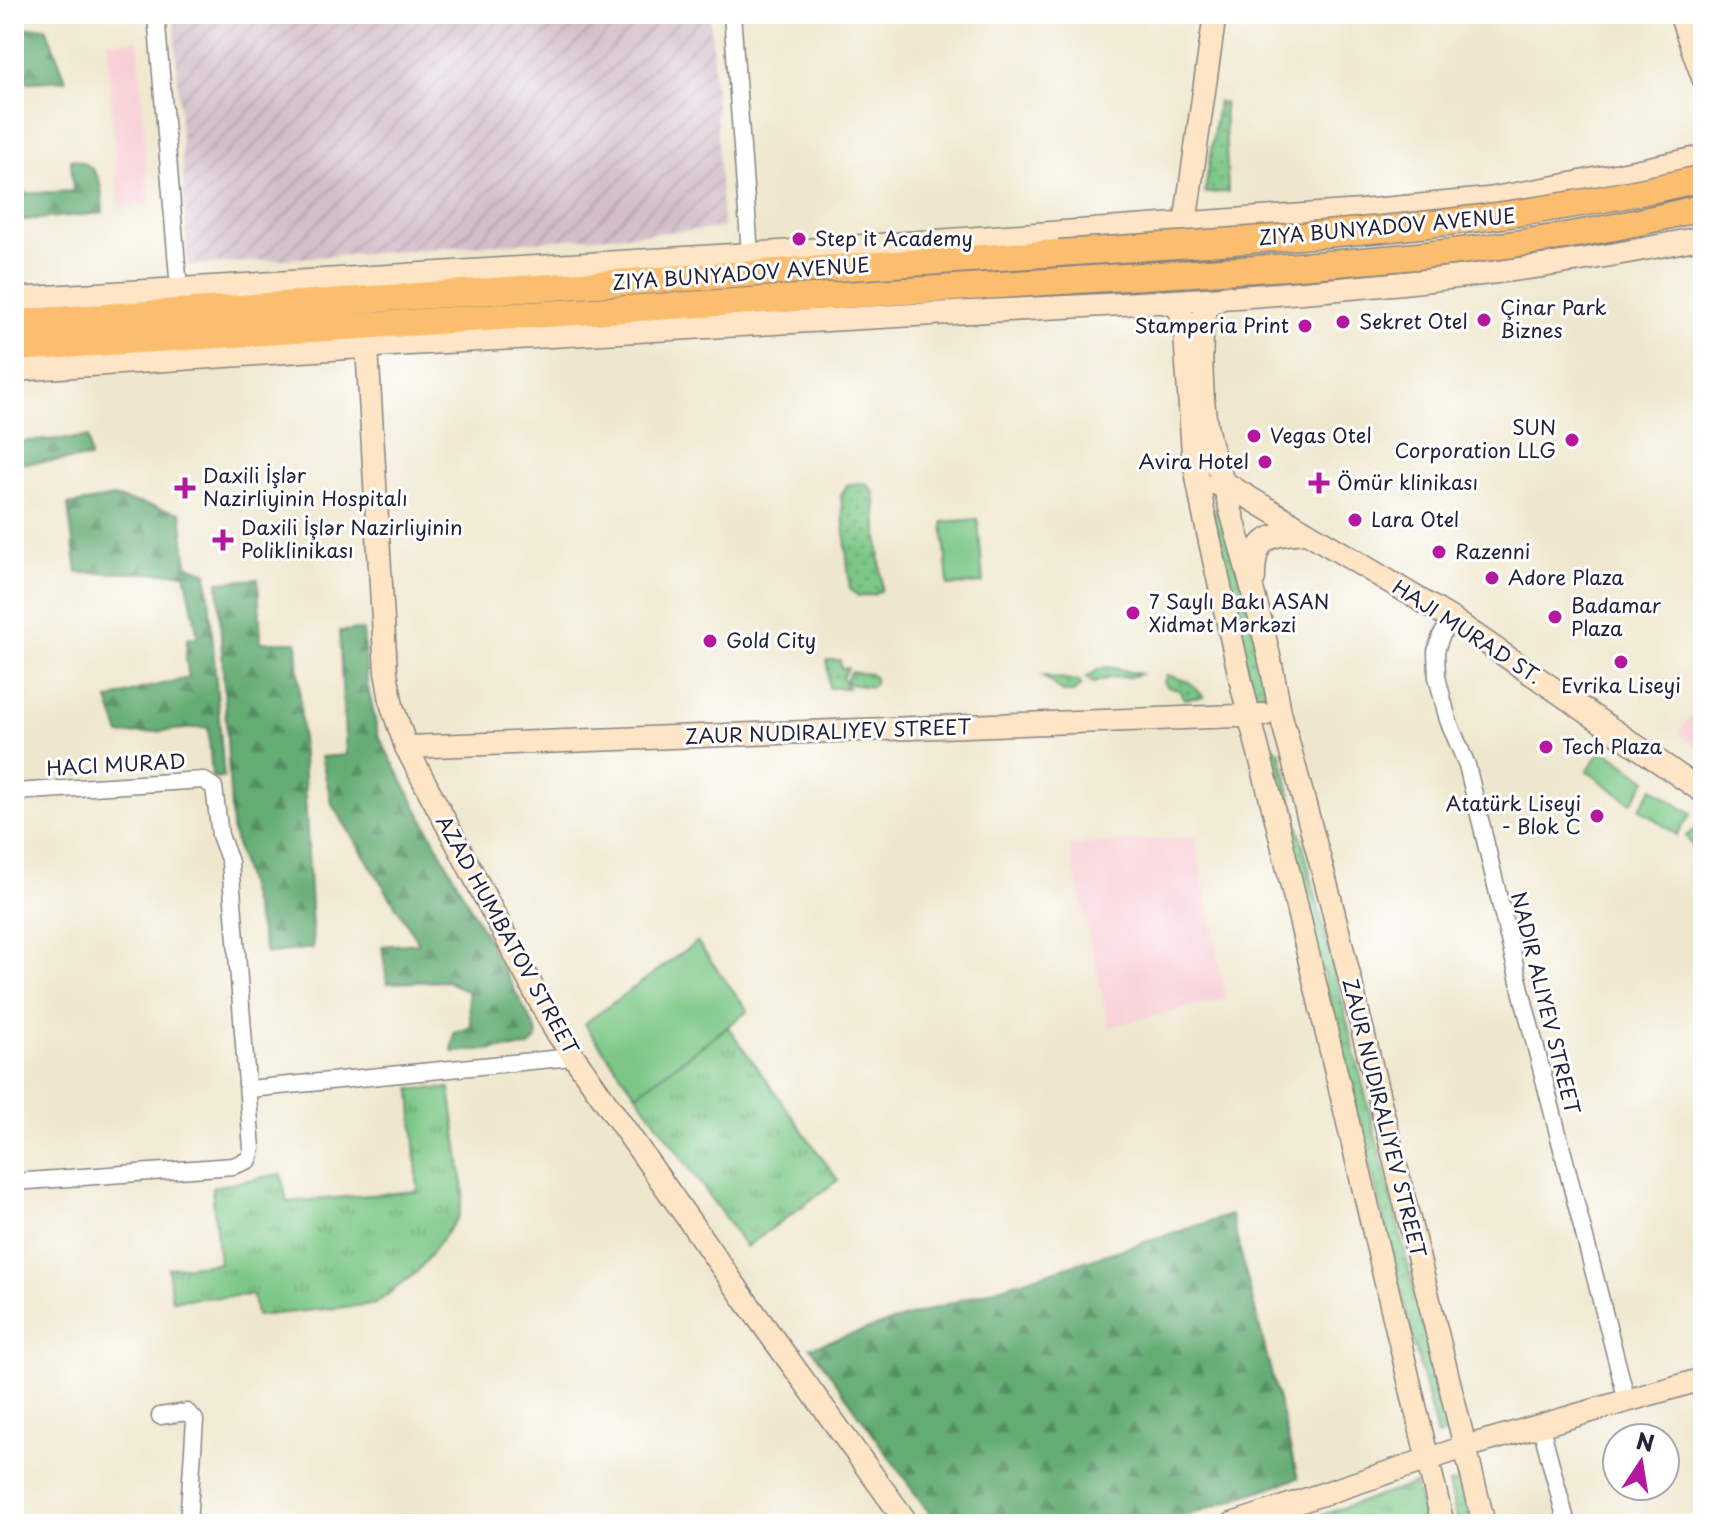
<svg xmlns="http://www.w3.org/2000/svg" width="1717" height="1538" font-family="'Playpen Sans',sans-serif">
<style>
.built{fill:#f7cfd5}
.industrial{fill:url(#industrial-furrows)}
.grass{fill:url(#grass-dots);stroke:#4e7460;stroke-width:2}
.forest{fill:url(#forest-firs);stroke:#436757;stroke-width:2}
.park{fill:url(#park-tufts);stroke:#4e7460;stroke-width:2}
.pitch{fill:#7bc786;stroke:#4e7460;stroke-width:2}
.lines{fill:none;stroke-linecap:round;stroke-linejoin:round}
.street-casing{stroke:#888484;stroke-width:19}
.secondary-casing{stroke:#888484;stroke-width:25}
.primary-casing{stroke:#888484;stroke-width:29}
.street{stroke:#fff;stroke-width:16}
.secondary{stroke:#fde5c5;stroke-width:22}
.primary{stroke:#fbbe6e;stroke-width:26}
.primary-bridge-casing{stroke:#888484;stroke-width:29;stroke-linecap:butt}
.primary-bridge{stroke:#fbbe6e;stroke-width:26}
.poi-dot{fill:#b5179e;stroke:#fff;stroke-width:3}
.labels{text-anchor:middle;stroke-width:6;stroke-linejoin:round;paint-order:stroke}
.street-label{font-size:20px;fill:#22223b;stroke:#fff}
.poi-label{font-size:20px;fill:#22223b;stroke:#fff;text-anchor:start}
</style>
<defs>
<pattern id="industrial-furrows" width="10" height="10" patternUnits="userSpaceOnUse" patternTransform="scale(2)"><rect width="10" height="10" fill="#d2bdc8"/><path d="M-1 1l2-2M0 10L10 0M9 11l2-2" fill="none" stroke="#b4a2ad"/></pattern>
<pattern id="grass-dots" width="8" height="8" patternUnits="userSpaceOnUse" patternTransform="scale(2)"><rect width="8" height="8" fill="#7bc786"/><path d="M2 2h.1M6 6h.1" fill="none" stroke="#64a16f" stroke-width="1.8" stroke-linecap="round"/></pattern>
<pattern id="forest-firs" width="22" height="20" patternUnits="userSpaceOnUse" patternTransform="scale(2)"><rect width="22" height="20" fill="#64ac73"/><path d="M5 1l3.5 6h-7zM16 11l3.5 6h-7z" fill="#528c60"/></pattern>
<pattern id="park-tufts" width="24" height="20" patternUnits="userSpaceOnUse" patternTransform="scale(2)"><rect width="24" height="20" fill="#7bc786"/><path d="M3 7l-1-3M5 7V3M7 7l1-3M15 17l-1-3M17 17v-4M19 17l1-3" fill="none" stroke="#64a16f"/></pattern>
</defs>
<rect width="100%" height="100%" fill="#fff"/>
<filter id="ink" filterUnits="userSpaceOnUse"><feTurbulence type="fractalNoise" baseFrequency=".0125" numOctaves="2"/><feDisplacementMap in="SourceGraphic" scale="16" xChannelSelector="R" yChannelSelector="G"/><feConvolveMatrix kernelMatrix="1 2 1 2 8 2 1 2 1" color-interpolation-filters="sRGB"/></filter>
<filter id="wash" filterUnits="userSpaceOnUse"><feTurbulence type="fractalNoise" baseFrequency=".006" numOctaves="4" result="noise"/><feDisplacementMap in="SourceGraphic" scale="32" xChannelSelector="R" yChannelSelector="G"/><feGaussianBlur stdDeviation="1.8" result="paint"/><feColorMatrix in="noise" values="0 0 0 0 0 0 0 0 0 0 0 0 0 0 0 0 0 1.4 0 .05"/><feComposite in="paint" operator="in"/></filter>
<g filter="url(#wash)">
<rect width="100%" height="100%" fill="#efe7cd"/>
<path class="built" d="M138,40L149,205L119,207L107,42Z
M1703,699V752L1678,733Z
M1195,837L1226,999L1109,1027L1069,845Z"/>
<path class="industrial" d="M174,14H710L723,228L188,266Z"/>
<path class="grass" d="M1218,102L1224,103L1228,192L1205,193Z
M862,483L867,484L874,492L882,585L881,591L873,595L858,596L850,589L841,495L847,485Z
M1223,500L1266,689L1263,702L1253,692L1212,517L1215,509Z
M827,660H840L841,668H848L842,677L848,688H829Z
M1109,667L1140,674C1123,681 1114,673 1094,683L1086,678L1099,669Z
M850,672L870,674L875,678V684L871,687L849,684L846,680Z
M1167,675L1189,682L1204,697L1184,699L1179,690L1168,687L1164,682Z
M1043,676L1079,681L1081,685L1073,692H1063Z
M1272,745L1280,753L1450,1433L1437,1436L1269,756Z
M1461,1481L1472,1524H1458L1448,1484Z"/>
<path class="forest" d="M46,27L66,80L14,83V55L19,53L25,28Z
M71,159C103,165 101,186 103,213L14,221V194L73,191Z
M88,437L90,458L14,464V442Z
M113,497L181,513L187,565L207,573L224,778L212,777L208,727L120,735L108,700L141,689L189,678L186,660L187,639L198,636L185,573H77L68,505Z
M258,579L261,642H297L313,948L266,954L232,828L218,582Z
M363,630L367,682L378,735L536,1030L537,1038L530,1047L452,1052L454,1033L471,1027L468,992L447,981L387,983L382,946L419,943L332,804L321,757L346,755L339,631Z
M1231,1215L1298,1478L1161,1524H937L811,1347Z"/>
<path class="park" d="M728,1027L838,1180L746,1247L636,1094Z
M450,1088L464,1192L458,1217L418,1271L375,1304L256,1316L253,1295L172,1300L168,1268L219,1263L212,1187L281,1174L287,1202L418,1191L411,1089Z
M1415,1484L1425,1524H1294Z"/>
<path class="pitch" d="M978,519L983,583L948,586L943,522Z
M1603,749L1647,780L1631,803L1587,771Z
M1653,788L1691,814L1677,835L1639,808Z
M1700,826L1703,830V862L1686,836Z
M697,942L748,1011L636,1094L584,1024Z"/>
</g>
<g filter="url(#ink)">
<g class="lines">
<defs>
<path id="street" d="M156,14L179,289
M732,14L750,254
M1452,619L1441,636L1436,651L1437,677L1448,720L1467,765L1523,998L1627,1401
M14,792L203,780L214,787L220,835L230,862L252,1149L249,1160L233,1166L14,1182
M249,1089L572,1057
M160,1416L187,1412L195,1420L188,1524
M1541,1427L1567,1524"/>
<path id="secondary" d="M1680,14L1703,78
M1185,224L1215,14
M1226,296C1214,302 1206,305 1203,318C1200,355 1201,405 1209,440C1213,458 1222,475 1226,492C1245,565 1268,638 1280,712L1330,898L1484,1524
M14,299L750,254L1361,211L1488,199L1561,186L1703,157
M1159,301L1177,306L1184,319L1193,454L1203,510L1243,691L1277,823L1443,1524
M367,346L386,672L392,706L406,747L555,1030L748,1304L908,1524
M14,370C314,349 615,331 915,315C1179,300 1445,293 1703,237
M1216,484L1223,482L1452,619L1703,792
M1254,578C1254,536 1268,536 1305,532
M406,747L1264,715
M1232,1524L1465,1447L1703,1379"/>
<path id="primary" d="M14,323L1059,253
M14,348L1062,281"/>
</defs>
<use href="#street" class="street-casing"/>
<use href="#secondary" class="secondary-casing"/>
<use href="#primary" class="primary-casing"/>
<use href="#street" class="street"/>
<use href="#secondary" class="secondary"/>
<use href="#primary" class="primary"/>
<defs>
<path id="primary-bridge" d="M1059,253C1276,238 1491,229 1703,178
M1062,281C1277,267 1494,261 1703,207"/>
</defs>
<use href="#primary-bridge" class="primary-bridge-casing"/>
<use href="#primary-bridge" class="primary-bridge"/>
</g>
</g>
<g class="poi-dot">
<circle cx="799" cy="239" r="8"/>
<circle cx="1484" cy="320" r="8"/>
<circle cx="1343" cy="322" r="8"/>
<circle cx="1305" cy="326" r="8"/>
<circle cx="1254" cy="436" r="8"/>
<circle cx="1572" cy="440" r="8"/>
<circle cx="1265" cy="462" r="8"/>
<path d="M1315 471h8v8h8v8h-8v8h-8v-8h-8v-8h8z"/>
<path d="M181 476h8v8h8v8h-8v8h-8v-8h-8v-8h8z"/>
<circle cx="1355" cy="520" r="8"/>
<path d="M219 528h8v8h8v8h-8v8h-8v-8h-8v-8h8z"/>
<circle cx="1439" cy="552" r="8"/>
<circle cx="1492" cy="578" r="8"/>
<circle cx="1133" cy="613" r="8"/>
<circle cx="1555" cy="617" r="8"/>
<circle cx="710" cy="641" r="8"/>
<circle cx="1621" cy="662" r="8"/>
<circle cx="1546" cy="747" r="8"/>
<circle cx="1597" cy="816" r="8"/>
</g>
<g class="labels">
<g class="street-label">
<text transform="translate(1387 227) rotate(-5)" y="7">ZIYA BUNYADOV AVENUE</text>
<text transform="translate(741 274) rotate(-4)" y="7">ZIYA BUNYADOV AVENUE</text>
<text transform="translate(1467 632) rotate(33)" y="7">HAJI MURAD ST.</text>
<text transform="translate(828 732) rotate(-2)" y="7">ZAUR NUDIRALIYEV STREET</text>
<text transform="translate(116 765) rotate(-3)" y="7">HACI MURAD</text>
<text transform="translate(507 935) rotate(61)" y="7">AZAD HUMBATOV STREET</text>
<text transform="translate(1545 1003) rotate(76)" y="7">NADIR ALIYEV STREET</text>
<text transform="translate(1384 1118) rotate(76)" y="7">ZAUR NUDIRALIYEV STREET</text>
</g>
<g class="poi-label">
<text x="815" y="246">Step it Academy</text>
<text x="1500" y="315">Çinar Park<tspan x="1500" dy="23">Biznes</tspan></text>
<text x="1359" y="329">Sekret Otel</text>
<text x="1289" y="333" text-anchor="end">Stamperia Print</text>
<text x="1556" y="435" text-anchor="end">SUN<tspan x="1556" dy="23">Corporation LLG</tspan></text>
<text x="1270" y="443">Vegas Otel</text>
<text x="1249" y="469" text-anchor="end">Avira Hotel</text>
<text x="203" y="483">Daxili İşlər<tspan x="203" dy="23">Nazirliyinin Hospitalı</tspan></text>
<text x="1337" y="490">Ömür klinikası</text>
<text x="1371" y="527">Lara Otel</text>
<text x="241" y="535">Daxili İşlər Nazirliyinin<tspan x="241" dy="23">Poliklinikası</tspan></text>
<text x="1455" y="559">Razenni</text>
<text x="1508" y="585">Adore Plaza</text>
<text x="1149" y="609">7 Saylı Bakı ASAN<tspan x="1149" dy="23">Xidmət Mərkəzi</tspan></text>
<text x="1571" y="613">Badamar<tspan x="1571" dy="23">Plaza</tspan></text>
<text x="726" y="648">Gold City</text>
<text x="1621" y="693" text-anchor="middle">Evrika Liseyi</text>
<text x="1562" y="754">Tech Plaza</text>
<text x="1581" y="811" text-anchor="end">Atatürk Liseyi<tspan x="1581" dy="23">- Blok C</tspan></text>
</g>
</g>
<rect width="1717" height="1538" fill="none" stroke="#fff" stroke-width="48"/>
<g transform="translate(1641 1462) rotate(12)"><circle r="38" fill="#ffffff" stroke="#a7a7b1" stroke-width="2"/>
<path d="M0-6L14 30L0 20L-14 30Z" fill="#b5179e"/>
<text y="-12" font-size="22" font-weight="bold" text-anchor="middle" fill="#22223b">N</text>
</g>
</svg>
